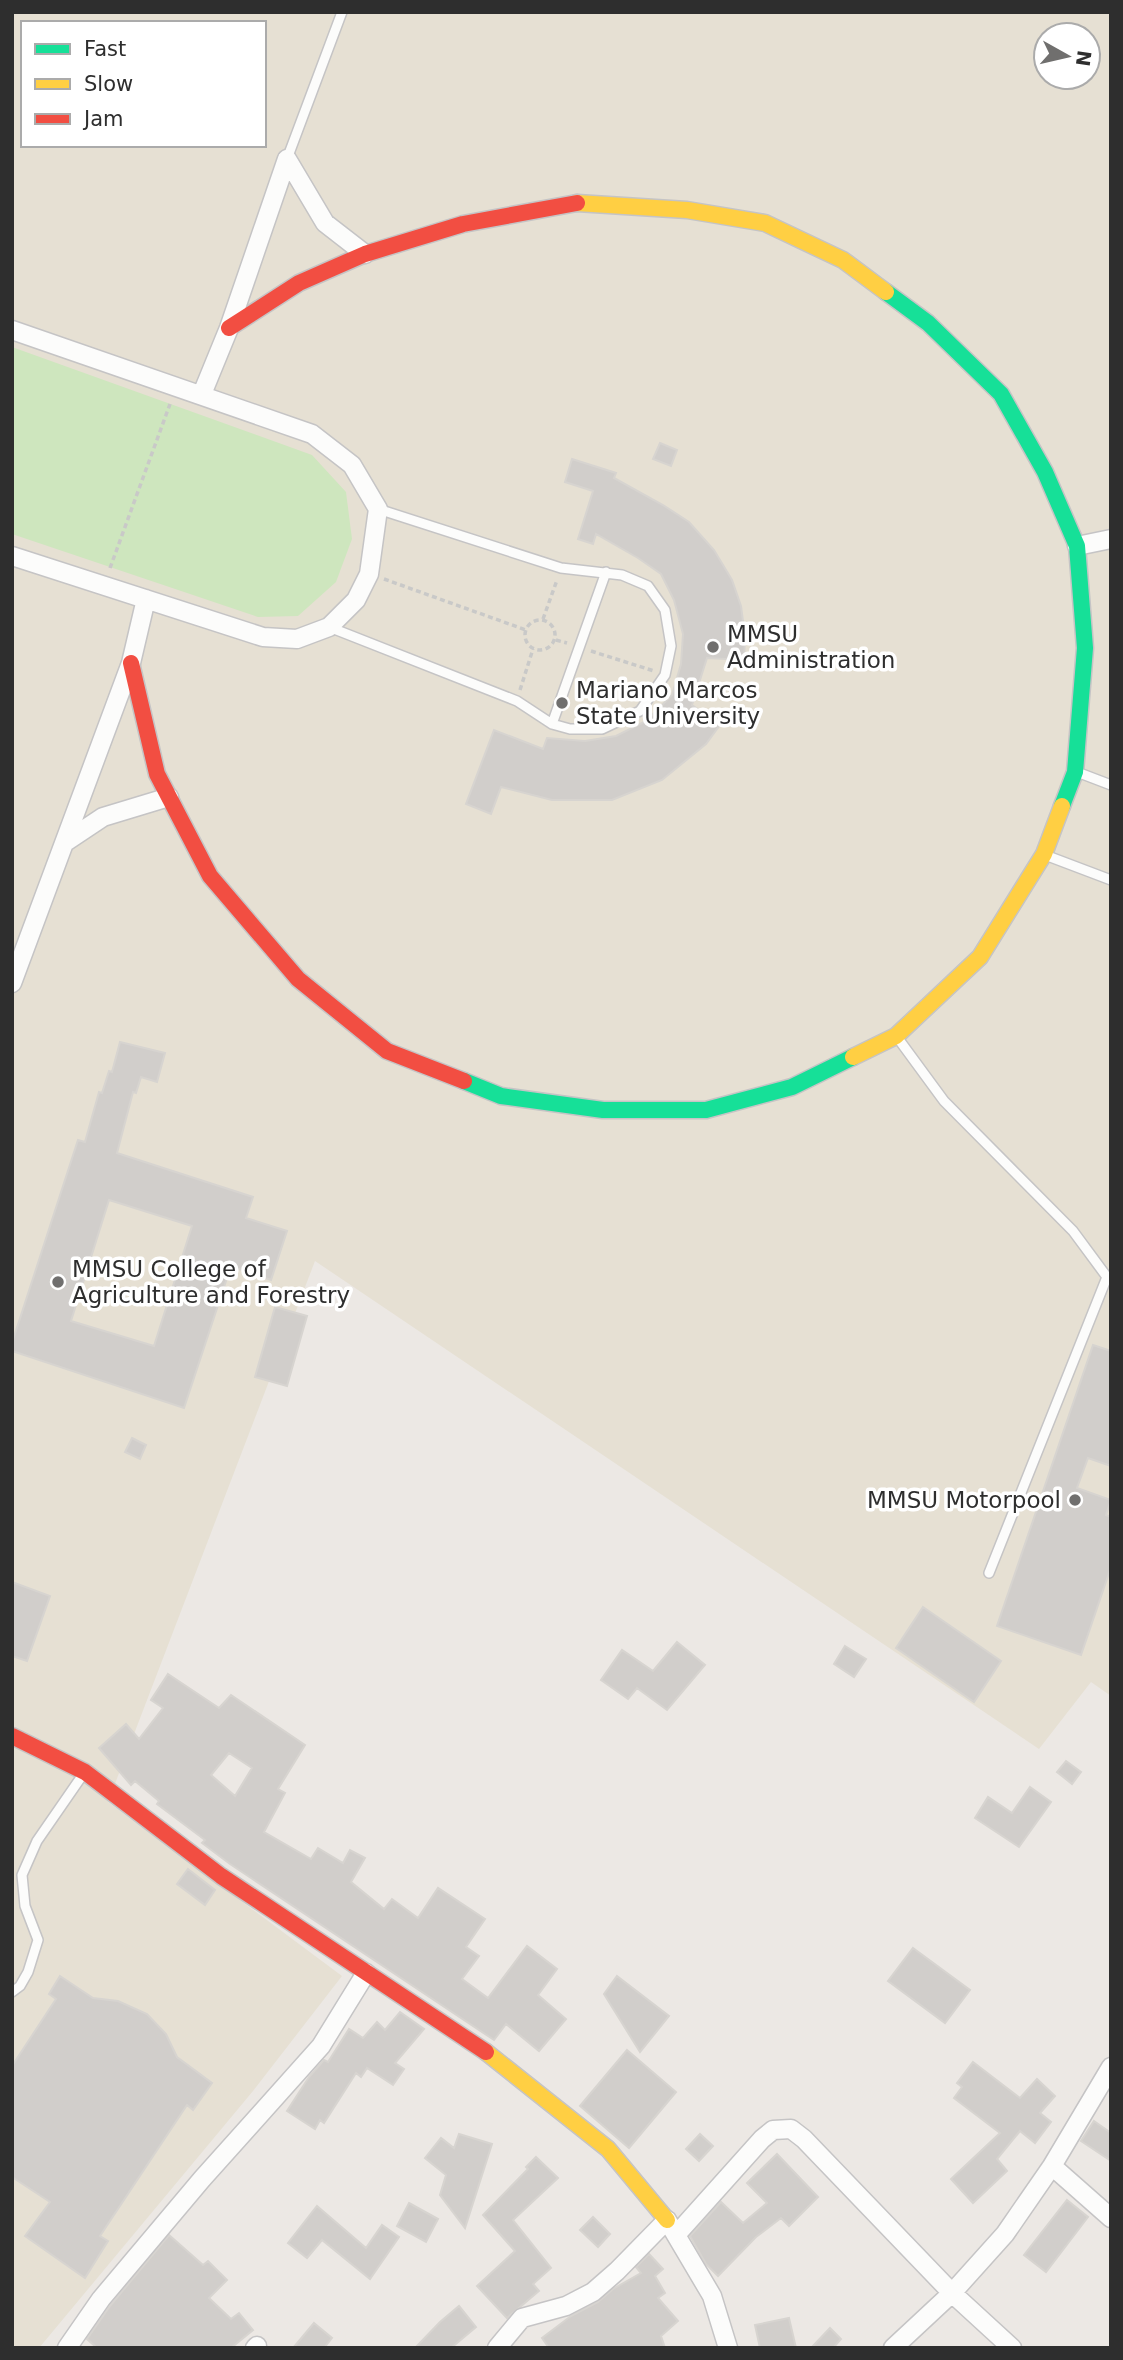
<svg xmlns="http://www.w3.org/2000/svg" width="1123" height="2360" font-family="'DejaVu Sans',sans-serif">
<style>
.education{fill:#e6e0d3;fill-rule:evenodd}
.green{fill:#cee6be}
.building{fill:#d1cecb;stroke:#d7d4d0;stroke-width:2;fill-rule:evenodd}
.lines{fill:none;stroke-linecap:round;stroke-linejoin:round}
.lane-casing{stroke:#c5c4c5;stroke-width:12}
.street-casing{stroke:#c5c4c5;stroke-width:21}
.fast-casing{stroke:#c5c4c5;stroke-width:19}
.slow-casing{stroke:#c5c4c5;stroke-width:19}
.jam-casing{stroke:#c5c4c5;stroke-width:19}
.path{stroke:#c9c9c8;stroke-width:3.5;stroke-dasharray:5 3.5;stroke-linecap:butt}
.lane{stroke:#fcfcfb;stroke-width:9}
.street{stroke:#fcfcfb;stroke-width:18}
.fast{stroke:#16e098;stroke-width:16}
.slow{stroke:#ffcf43;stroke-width:16}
.jam{stroke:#f24e42;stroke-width:16}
.poi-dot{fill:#706f6e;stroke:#fff;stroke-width:2.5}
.labels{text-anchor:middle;stroke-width:7;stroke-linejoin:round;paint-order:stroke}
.poi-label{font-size:23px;fill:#2e2e2e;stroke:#fff;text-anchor:start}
</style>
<rect width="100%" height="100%" fill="#ece8e4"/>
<path class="education" d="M12,12H1111V1696L1091,1682L1039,1749L315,1261L108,1802L342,1976L253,2091L39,2348H12ZM23,23H264V145H23ZM1046,35H1088V77H1046Z"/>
<path class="green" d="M12,347L312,455L346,492L352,539L336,582L298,616L258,617L12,534Z"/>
<path class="building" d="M660,443L677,450L671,466L653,459Z
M572,459L616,473L614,478L663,505L689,522L714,550L732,580L741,606L745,636L744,660L707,658L692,705L720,725L706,744L662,780L612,800H552L501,787L491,814L466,804L494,730L543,749L547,738L585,741L616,736L646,721L672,695L681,664L683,634L674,600L661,574L638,558L596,534L593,544L578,539L593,491L565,482Z
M120,1042L165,1053L157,1082L141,1077L136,1093L133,1092L117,1153L253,1197L246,1218L287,1231L271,1280L231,1266L184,1408L12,1351V1343L78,1140L85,1142L99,1092L102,1093L109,1071L112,1072ZM109,1200L192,1226L154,1346L71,1321Z
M275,1307L307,1316L287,1386L255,1377Z
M1093,1345L1111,1351V1466L1088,1458L1077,1488L1111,1500L1106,1515L1111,1517V1567L1081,1655L997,1626Z
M132,1438L146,1445L140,1459L125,1452Z
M12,1582L50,1596L27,1661L12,1656Z
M923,1607L1001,1661L974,1702L896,1648Z
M677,1642L705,1665L667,1710L637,1688L628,1699L601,1680L622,1650L653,1671Z
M845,1646L866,1659L854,1677L834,1664Z
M168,1674L219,1708L231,1695L305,1745L278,1789L285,1793L264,1832L311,1859L318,1848L343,1863L350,1850L365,1858L351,1882L384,1909L392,1899L418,1918L438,1888L485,1919L466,1947L479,1956L462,1979L488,1998L527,1946L557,1969L538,1995L566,2019L539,2051L506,2024L494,2040L230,1864L202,1843L205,1840L157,1804L159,1801L135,1781L131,1785L99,1748L126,1724L139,1739L163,1708L151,1700ZM229,1753L252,1768L235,1796L211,1775Z
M1066,1761L1081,1772L1072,1784L1057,1772Z
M1030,1787L1051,1802L1019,1847L975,1818L988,1797L1012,1813Z
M188,1869L215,1890L205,1905L177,1884Z
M913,1948L970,1990L945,2023L888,1981Z
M60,1976L93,1998L118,2001L147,2014L166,2034L177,2057L212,2083L193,2110L187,2105L100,2236L108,2241L85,2278L25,2236L50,2202L12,2177V2066L56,1999L49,1994Z
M617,1976L669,2016L640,2052L604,1994Z
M400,2012L424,2029L395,2063L404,2069L393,2085L367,2068L361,2077L356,2073L324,2123L320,2120L315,2129L287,2111L309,2077L324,2060L328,2062L349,2029L363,2038L377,2022L385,2030Z
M627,2050L676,2092L629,2148L580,2106Z
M973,2062L1020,2098L1037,2079L1055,2096L1040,2113L1051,2122L1035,2143L1020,2131L997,2159L1007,2171L973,2203L951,2179L1000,2133L954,2098L962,2087L957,2083Z
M1094,2121L1111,2133V2161L1081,2141Z
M459,2134L492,2144L465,2228L440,2195L446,2175L425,2158L441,2138L454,2148Z
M700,2134L713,2146L699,2161L686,2149Z
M777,2154L818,2197L789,2226L781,2218L756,2237L718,2276L706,2264L690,2236L721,2202L743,2223L767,2203L747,2183Z
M536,2157L558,2178L513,2220L551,2268L533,2284L539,2291L507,2318L477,2286L515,2251L483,2215L528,2169L526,2167Z
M1067,2200L1088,2217L1046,2272L1024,2255Z
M409,2203L438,2219L426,2242L397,2226Z
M317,2206L366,2248L382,2225L399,2237L370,2279L322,2240L307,2258L288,2243Z
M593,2217L610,2234L598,2247L580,2230Z
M169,2235L203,2265L208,2261L227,2280L209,2298L231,2319L239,2313L253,2330L231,2348H97L87,2339L110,2306Z
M649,2254L663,2269L655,2276L665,2293L658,2298L678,2321L661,2336L665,2348H549L542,2338L571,2316L598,2302L613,2289L641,2273L636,2267Z
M459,2306L476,2327L451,2348H415L440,2322Z
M789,2318L796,2348H760L755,2325Z
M314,2323L332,2338L324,2348H293Z
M830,2328L841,2339L833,2348H811Z"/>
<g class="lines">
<defs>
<path id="lane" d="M287,159L342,12
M329,627L517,701L552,724L570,729H602L640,711L665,675L671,646L665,610L648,586L622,575L561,568L378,509
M552,724L606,572
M1077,772L1111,785
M1045,855L1111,880
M897,1037L944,1101L1073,1231L1107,1277L989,1573
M12,1992L20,1986L28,1972L38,1940L25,1906L22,1875L37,1841L84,1773"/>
<path id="street" d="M287,159L325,223L365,254
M12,330L312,434L352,465L378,509L369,574L356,600L329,627L297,639L263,637L12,556
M202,394L229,328L287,159
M1077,546L1111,539
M64,843L103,817L169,797
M12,983L131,663L146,599
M1111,2067L1052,2166L1111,2218
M676,2235L762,2139L773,2130L791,2129L804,2139L952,2293L1012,2348
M67,2348L101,2299L202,2179L321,2046L366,1973
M255,2348L257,2346
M497,2348L522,2318L566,2306L593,2292L617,2271L667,2220L712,2296L728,2348
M893,2348L952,2293L1005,2234L1052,2166"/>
<path id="fast" d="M886,292L928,323L1001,394L1045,472L1077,546L1085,648L1075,772L1062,806
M464,1081L501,1096L603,1110H706L792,1087L853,1057"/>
<path id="slow" d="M577,203L687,210L765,223L843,260L886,292
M853,1057L896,1036L980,957L1044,854L1062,806
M486,2052L608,2149L667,2220"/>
<path id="jam" d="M229,328L299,283L365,254L463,224L577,203
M131,663L157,774L210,876L298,979L387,1051L464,1081
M12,1736L85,1772L221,1876L486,2052"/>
</defs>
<use href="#lane" class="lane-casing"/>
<use href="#street" class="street-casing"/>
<use href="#fast" class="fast-casing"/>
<use href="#slow" class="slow-casing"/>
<use href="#jam" class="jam-casing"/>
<path class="path" d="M110,568L170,404
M384,579L526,630
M543,619L557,580
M525 635a15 15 0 1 1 30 0a15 15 0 1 1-30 0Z
M556,640L567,643
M591,651L654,671
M520,690L533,649"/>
<use href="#lane" class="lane"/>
<use href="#street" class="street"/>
<use href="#fast" class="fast"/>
<use href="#slow" class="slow"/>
<use href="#jam" class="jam"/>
</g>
<g class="poi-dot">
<circle cx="713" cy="647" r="7"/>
<circle cx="562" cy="703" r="7"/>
<circle cx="58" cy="1282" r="7"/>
<circle cx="1075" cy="1500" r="7"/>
</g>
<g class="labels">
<g class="poi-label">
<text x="727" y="642">MMSU<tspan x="727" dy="26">Administration</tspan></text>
<text x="576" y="698">Mariano Marcos<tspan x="576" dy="26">State University</tspan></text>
<text x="72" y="1277">MMSU College of<tspan x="72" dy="26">Agriculture and Forestry</tspan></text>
<text x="1061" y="1508" text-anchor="end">MMSU Motorpool</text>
</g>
</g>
<rect width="1123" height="2360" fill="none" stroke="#2e2e2e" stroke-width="28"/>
<rect x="21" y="21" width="245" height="126" fill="#ffffff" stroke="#ababab" stroke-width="2"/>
<rect x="35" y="44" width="35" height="10" fill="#16e098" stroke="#ababab" stroke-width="2"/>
<text x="84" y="56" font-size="21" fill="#2e2e2e">Fast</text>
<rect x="35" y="79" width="35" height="10" fill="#ffcf43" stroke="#ababab" stroke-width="2"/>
<text x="84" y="91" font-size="21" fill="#2e2e2e">Slow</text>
<rect x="35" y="114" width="35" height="10" fill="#f24e42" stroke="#ababab" stroke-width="2"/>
<text x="84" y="126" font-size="21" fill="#2e2e2e">Jam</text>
<g transform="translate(1067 56) rotate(98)"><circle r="33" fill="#ffffff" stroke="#ababab" stroke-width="2"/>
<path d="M0-5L12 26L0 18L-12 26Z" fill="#706f6e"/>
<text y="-10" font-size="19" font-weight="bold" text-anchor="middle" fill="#2e2e2e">N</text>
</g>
</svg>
